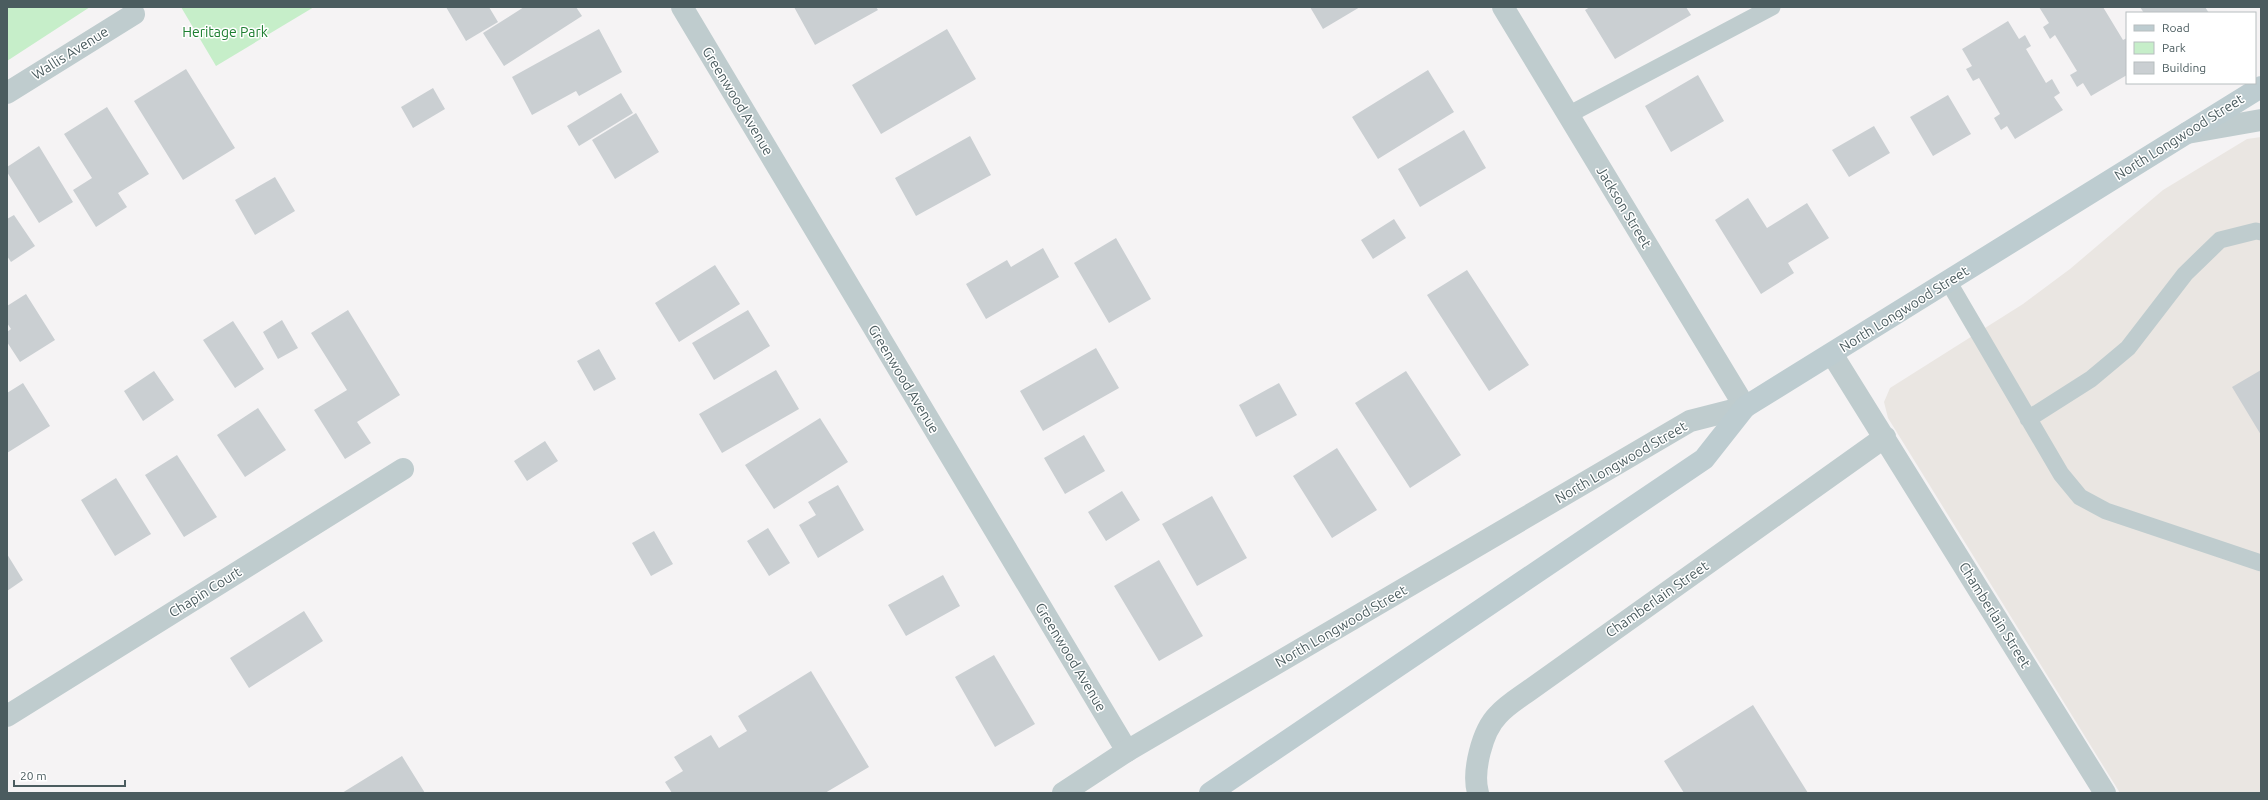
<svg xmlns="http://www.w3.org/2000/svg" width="2268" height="800" font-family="Ubuntu,sans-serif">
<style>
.commercial{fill:#eae6e2}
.green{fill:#c6eec9}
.building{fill:#cacfd2}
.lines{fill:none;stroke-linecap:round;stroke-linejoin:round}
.service{stroke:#bfccce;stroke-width:17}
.minor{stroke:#bfccce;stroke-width:22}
.tertiary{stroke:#bfccce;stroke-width:22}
.secondary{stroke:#bdccd0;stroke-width:22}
.labels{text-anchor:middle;stroke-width:3;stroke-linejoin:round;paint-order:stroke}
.park-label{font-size:14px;fill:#1e7f31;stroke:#fff}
.street-label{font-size:14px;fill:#4b5c5f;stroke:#fff}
</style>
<rect width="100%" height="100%" fill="#f5f3f4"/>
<path class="commercial" d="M2261,137V793H2120L1888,418L1884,402L1890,388L2023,304L2070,269L2163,190L2247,139Z"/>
<path class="green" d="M7,7H90L7,61Z
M181,7H314L216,66Z"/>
<path class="building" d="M446,7H489L498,22L466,41Z
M524,7H576L582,16L504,66L483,33Z
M794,7H876L878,10L815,45Z
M1310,7H1360L1323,29Z
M1590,7H1686L1691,15L1615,59L1585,10Z
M2039,7H2103L2123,40L2127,38V75L2091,96L2083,83L2077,87L2070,75L2077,71L2055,35L2050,39L2043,27L2049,23Z
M2140,7H2205L2209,13H2144Z
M2008,21L2019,39L2025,35L2031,46L2026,49L2046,83L2052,79L2060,93L2054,97L2063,110L2015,139L2007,126L2001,130L1994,118L2000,114L1979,78L1973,81L1966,69L1972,66L1962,49Z
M599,29L622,72L579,96L576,91L532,115L512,77Z
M947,29L976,79L881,134L852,85Z
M186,69L235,148L183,180L134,101Z
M1428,70L1454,112L1378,159L1352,117Z
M1698,75L1724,121L1671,152L1645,106Z
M433,88L445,109L413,128L401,107Z
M621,93L633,113L579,146L567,126Z
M1948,95L1971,134L1933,156L1910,117Z
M107,107L149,174L118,193L127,207L96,227L73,190L92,178L64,134Z
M636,113L659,152L615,179L592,140Z
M1874,126L1890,153L1849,177L1832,150Z
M1464,130L1486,168L1420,207L1398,169Z
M970,136L991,175L916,216L895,178Z
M39,146L73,202L39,223L7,172V167Z
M275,177L295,211L255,235L235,200Z
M1748,198L1767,228L1807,203L1829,238L1788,263L1794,273L1761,294L1715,220Z
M14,215L35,246L11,262L7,256V219Z
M1394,219L1406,238L1373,259L1361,240Z
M1116,238L1151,299L1109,323L1074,263Z
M1043,248L1059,277L986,319L966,284L1007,260L1011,267Z
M715,265L740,304L679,342L655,303Z
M1467,270L1529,365L1489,391L1427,295Z
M26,294L55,340L20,362L7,342V332L11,329L7,323V306Z
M348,310L400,395L357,422L371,443L345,459L314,410L347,390L311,333Z
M748,310L770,346L714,380L692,343Z
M282,320L298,348L278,359L263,332Z
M233,321L264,369L235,388L203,340Z
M1096,348L1119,388L1043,431L1020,391Z
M599,349L616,379L594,391L577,361Z
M776,370L799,409L722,453L699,414Z
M2261,370V435L2232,387Z
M154,371L174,400L143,421L124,391Z
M1406,371L1461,455L1410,488L1355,403Z
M23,383L50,426L7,453V393Z
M1279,383L1297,415L1256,437L1239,405Z
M258,408L286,450L245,477L217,435Z
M820,418L848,462L774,509L745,465Z
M1084,435L1105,471L1065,494L1044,458Z
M545,441L558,461L527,481L514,461Z
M1337,448L1377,510L1332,538L1293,476Z
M177,455L217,517L184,537L145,475Z
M116,478L151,534L115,556L81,500Z
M838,485L864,530L818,558L799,525L816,515L808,502Z
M1122,491L1140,520L1106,541L1088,512Z
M1212,496L1247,558L1197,586L1162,524Z
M768,528L790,563L769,576L747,541Z
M654,531L673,564L651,576L632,543Z
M7,554L23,580L7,591Z
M1159,560L1203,636L1159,661L1114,586Z
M943,575L960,606L906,636L888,605Z
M304,611L323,641L249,688L230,658Z
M994,655L1035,724L995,747L955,677Z
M811,671L869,767L825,793H672L665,782L683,771L674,757L711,735L719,748L747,731L738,716Z
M1753,705L1808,793H1684L1664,761Z
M402,756L425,793H342Z"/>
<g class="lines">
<path class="service" d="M1568,115L1772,7
M1948,281L2061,474L2080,497L2106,511L2261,563
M2028,419L2091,379L2128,348L2185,274L2220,240L2256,231L2261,232"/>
<path class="minor" d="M682,7L1127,751
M1503,7L1745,407
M7,93L134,14
M2187,133L2261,120
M1832,354L2105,793
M7,716L403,469
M1478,793C1472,772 1482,731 1498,715C1506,706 1517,699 1527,692L1885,437"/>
<path class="tertiary" d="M1063,793L1127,751L1690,421L1745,407"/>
<path class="secondary" d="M1210,793L1704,459L1745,407L2261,87"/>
</g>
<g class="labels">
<g class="park-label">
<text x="225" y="37">Heritage Park</text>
</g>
<g class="street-label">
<text transform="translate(70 53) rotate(-32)" y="5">Wallis Avenue</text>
<text transform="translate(738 101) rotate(59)" y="5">Greenwood Avenue</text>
<text transform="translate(2179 137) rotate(-32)" y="5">North Longwood Street</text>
<text transform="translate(1624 207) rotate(59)" y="5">Jackson Street</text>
<text transform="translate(1904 309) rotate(-32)" y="5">North Longwood Street</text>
<text transform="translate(904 379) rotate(59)" y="5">Greenwood Avenue</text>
<text transform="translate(1621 462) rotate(-30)" y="5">North Longwood Street</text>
<text transform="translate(205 592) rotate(-32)" y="5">Chapin Court</text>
<text transform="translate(1657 599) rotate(-35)" y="5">Chamberlain Street</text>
<text transform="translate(1995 615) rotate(58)" y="5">Chamberlain Street</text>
<text transform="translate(1341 626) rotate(-30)" y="5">North Longwood Street</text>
<text transform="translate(1071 657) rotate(59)" y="5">Greenwood Avenue</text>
</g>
</g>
<rect width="2268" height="800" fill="none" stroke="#4b5c5f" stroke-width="16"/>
<rect x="2126" y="12" width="130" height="72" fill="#ffffff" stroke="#b7bebf"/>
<rect x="2134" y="25" width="20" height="6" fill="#bdccd0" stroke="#b7bebf"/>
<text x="2162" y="32" font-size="12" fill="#4b5c5f">Road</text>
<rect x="2134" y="42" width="20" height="12" fill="#c6eec9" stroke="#b7bebf"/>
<text x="2162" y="52" font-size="12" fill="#4b5c5f">Park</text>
<rect x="2134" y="62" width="20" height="12" fill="#cacfd2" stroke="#b7bebf"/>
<text x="2162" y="72" font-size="12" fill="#4b5c5f">Building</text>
<path d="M14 780v6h111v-6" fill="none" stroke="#4b5c5f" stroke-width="2"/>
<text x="20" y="780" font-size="12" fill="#4b5c5f" stroke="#ffffff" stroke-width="3" paint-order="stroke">20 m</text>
</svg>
